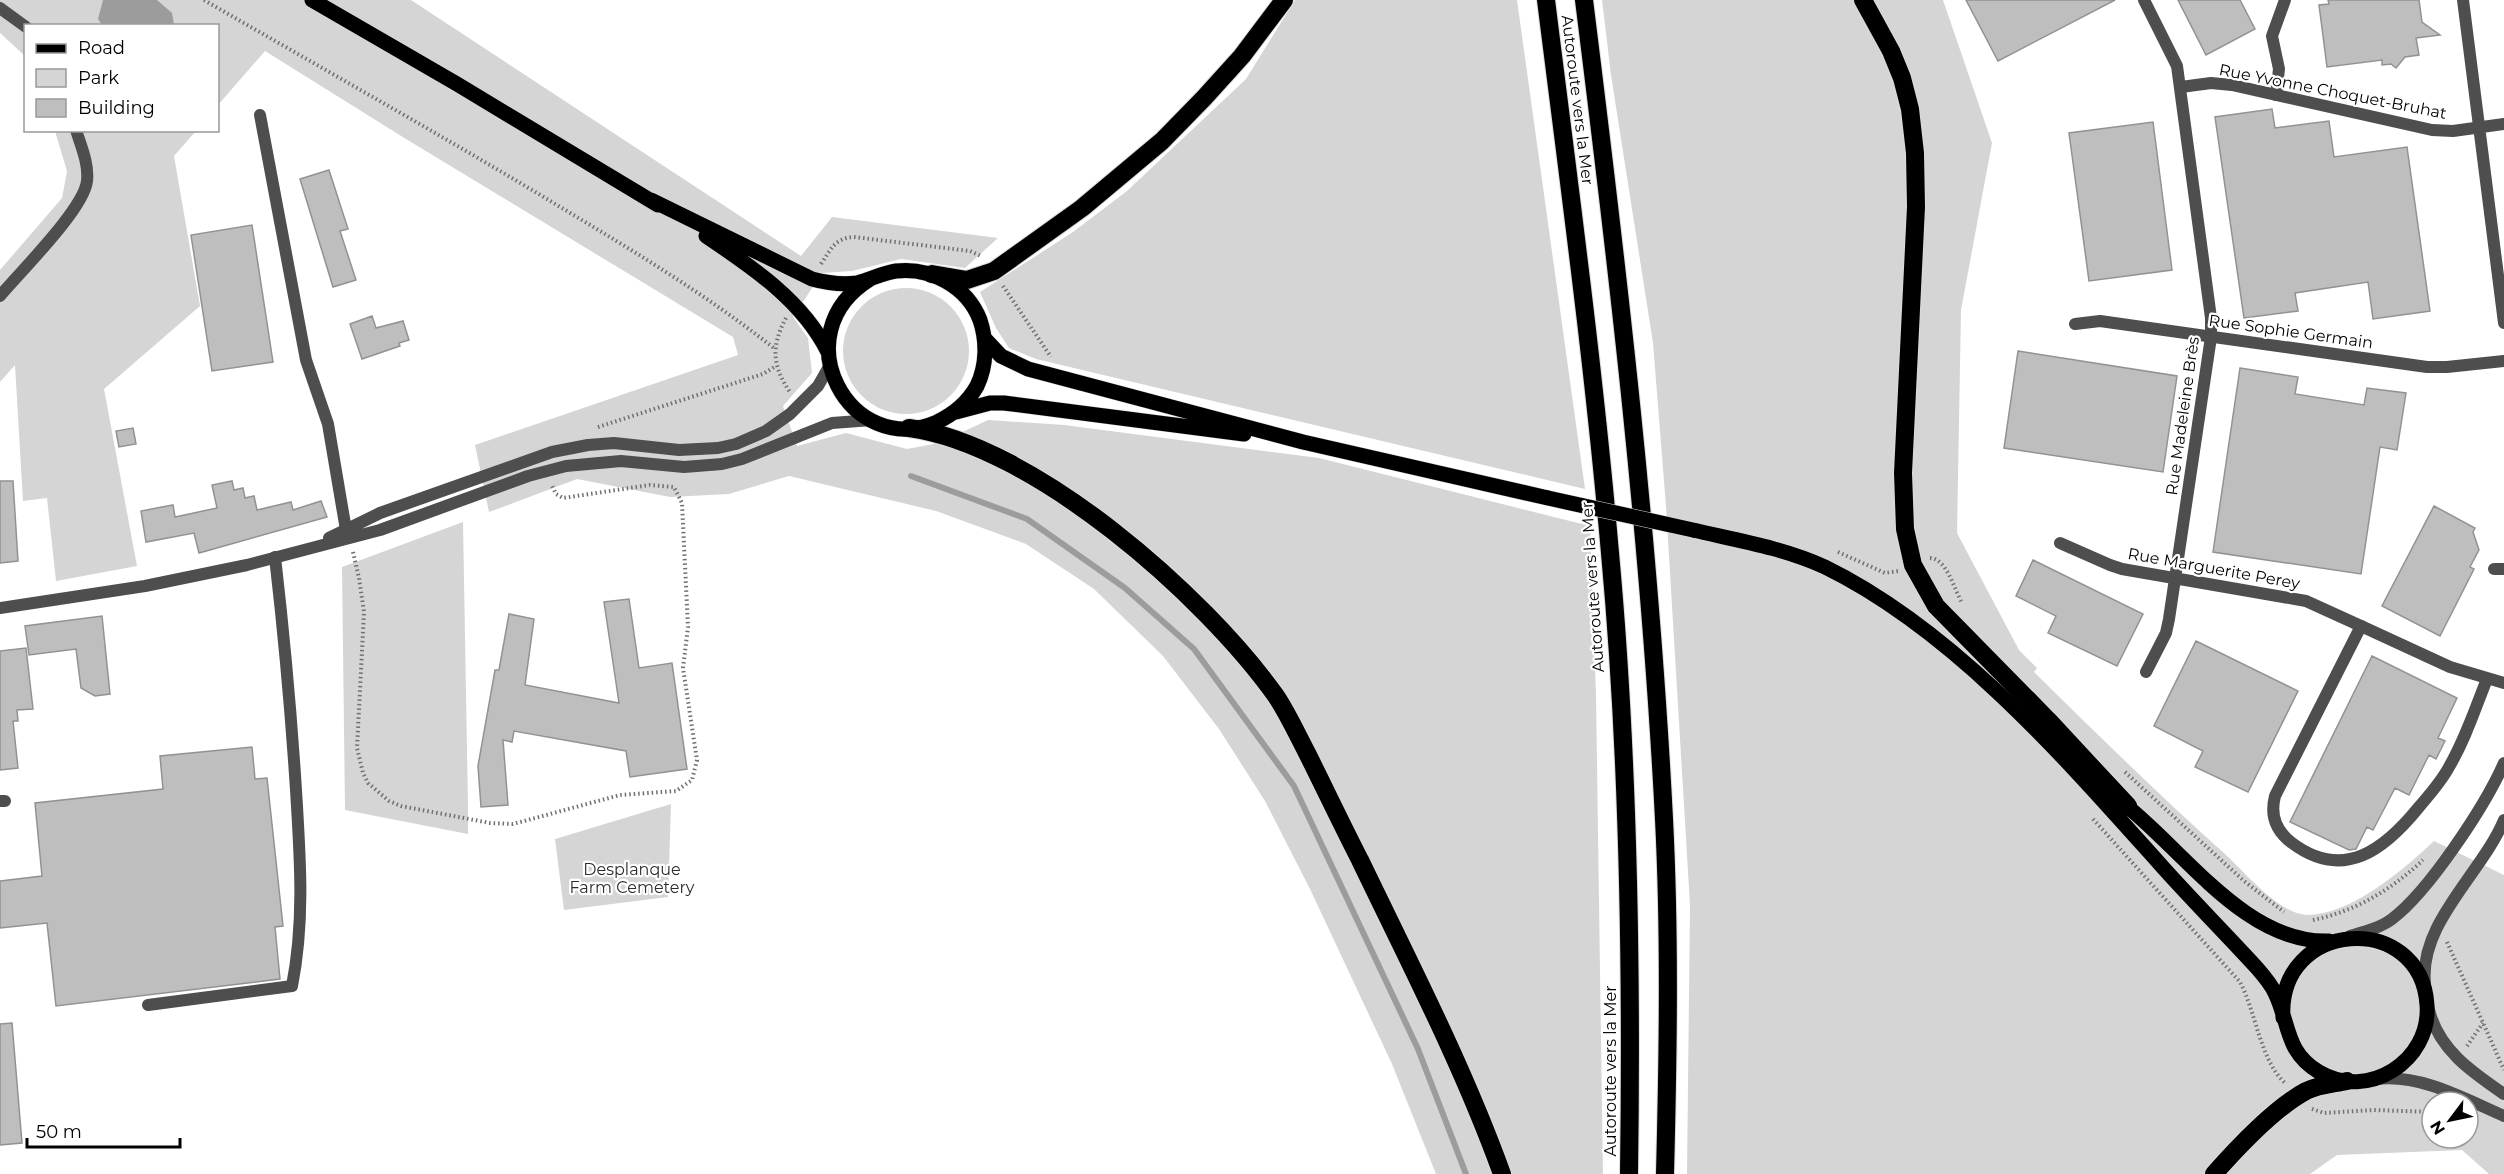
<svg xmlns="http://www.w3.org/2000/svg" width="2504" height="1174" font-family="Montserrat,sans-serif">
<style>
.green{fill:#d5d5d5;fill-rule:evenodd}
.water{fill:#9c9c9c}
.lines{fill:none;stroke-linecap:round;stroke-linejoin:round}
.stream{stroke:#9c9c9c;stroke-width:6}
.building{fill:#bebebe;stroke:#929292;stroke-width:1.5}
.primary-casing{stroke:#dbdbdb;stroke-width:16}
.motorway-casing{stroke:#dbdbdb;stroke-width:20}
.path{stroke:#707070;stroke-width:4;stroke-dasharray:1.5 3;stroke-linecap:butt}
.service{stroke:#4e4e4e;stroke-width:12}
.minor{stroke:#4e4e4e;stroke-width:12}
.tertiary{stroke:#4e4e4e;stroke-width:12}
.primary{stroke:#000;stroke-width:15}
.motorway{stroke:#000;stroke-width:18}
.primary-bridge-casing{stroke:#dbdbdb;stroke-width:16;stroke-linecap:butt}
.primary-bridge{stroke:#000;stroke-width:15}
.labels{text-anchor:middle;stroke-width:4.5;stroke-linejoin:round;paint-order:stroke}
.street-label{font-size:16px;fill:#000;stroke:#fff}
.park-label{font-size:16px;fill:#2c2c2c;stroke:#fff}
</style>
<rect width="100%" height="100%" fill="#fff"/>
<path class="green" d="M0,0H411L801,256L832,217L998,238L965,268L901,259L852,271L822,273L793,317L808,338L812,373L783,406L797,446L846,433L907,449L939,443L988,420L1064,425L1319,458L1590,526L1596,695L1603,1174H1436L1392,1064L1310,889L1265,801L1219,729L1163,656L1094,589L1026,544L936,511L789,476L729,494L670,497L577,479L489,512L475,445L738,355L733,337L406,139L265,51L218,105V26H26L25,56L0,33Z
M1295,0H1517L1585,489L1036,359L1009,348L996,328L980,292L1073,232L1127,191L1246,79Z
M1602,0H1943L1992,143L1961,310L1957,533L2019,650L2037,668L2034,672C2097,734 2160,796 2226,855C2244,872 2269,901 2292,911C2295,913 2302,914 2305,915C2350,916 2403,870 2434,841L2504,875V1174H2489L2462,1150L2337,1155L2310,1174H1687L1690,905L1666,506L1653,343L1611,75ZM2432,1102H2468V1138H2432Z
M55,131H196L174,156L200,306L104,389L137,566L56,581L47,498L23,501L15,365L0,382V270L62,198L67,171Z
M843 351a63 63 0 1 1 126 0a63 63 0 1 1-126 0Z
M463,522L468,806V834L345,810L342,567Z
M671,804L668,897L564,910L555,839Z"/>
<path class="water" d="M103,0H157L172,13L174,25H102L98,19Z"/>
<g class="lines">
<path class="stream" d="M911,476L1027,519L1125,588L1194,649L1294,786L1418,1049L1466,1174"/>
</g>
<path class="building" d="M1966,0H2115L1998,61Z
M2178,0H2240L2255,29L2206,55Z
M2328,0H2419L2422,22L2440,35L2416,38L2419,55L2405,57L2396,68L2391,64L2382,65V60L2327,67L2319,5L2329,4Z
M2272,109L2275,128L2329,121L2334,157L2407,147L2430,311L2373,319L2368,282L2295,293L2298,311L2244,318L2215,117Z
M2153,122L2172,270L2089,281L2069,133Z
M329,170L348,229L340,231L356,280L333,287L300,179Z
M252,225L273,362L212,371L191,235Z
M372,316L376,328L403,321L409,340L399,343L400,346L362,359L350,324Z
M2018,351L2177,376L2163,472L2004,448Z
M2240,368L2298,377L2295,394L2364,405L2367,388L2406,393L2397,450L2380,447L2361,574L2213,552Z
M133,428L136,444L119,447L116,431Z
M0,481H13L18,561L0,563Z
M232,481L234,490L243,488L245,498L254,496L257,510L291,502L293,510L321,501L327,517L199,553L194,533L146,542L141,511L173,505L175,517L217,508L212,485Z
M2434,506L2475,528L2473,532L2479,550L2470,567L2474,569L2440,636L2382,606Z
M2033,560L2143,614L2117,666L2048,633L2056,616L2016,596Z
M629,599L639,668L672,663L687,769L630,777L626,751L514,731L512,742L503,740L508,805L481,807L478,766L495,670H499L509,614L534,619L525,685L619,703L604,602Z
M102,616L110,694L95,696L81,688L76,649L29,655L25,626Z
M2196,641L2298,691L2248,792L2195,767L2203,751L2154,726Z
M26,648L33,709L17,710L18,721H13L18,768L0,770V651Z
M2372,656L2457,698L2438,738L2445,741L2436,759L2429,755L2409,795L2395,788L2373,830L2367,827L2356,849L2349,850L2290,822Z
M252,747L255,779L267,778L283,926L275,927L280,979L56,1006L47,923L0,928V881L42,876L35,803L163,789L160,756Z
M12,1023L22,1143L0,1145V1024Z"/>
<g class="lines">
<defs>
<path id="primary" d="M312,0L457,84L658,205
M651,200L812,279C827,283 841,285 857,283C870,280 882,273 896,271C930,267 967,286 980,320C987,341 987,365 977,386C968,402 954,414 937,422C850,460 781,334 870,279
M706,236C752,267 803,301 828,352
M985,339L1001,356L1028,369L1303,442L1548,498
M956,412L990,403H1004L1244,434
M1693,530C1736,540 1784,548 1825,567C1954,630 2064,757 2159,863C2191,899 2225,933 2257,968C2264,976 2271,984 2275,993C2290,1024 2285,1052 2319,1072C2368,1101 2431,1061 2427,1005C2421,910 2277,919 2283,1018
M2118,799C2181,846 2244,944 2329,941"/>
<path id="motorway" d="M1546,0C1569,184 1594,368 1610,553C1629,759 1632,967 1629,1174
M1584,0C1618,272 1650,545 1664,819C1670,937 1668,1056 1665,1174
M1863,0L1891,51L1902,78L1910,109L1915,153L1916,207L1903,473L1905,529L1913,565L1936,606L2048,720L2128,806
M932,274L967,280L994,271L1082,208L1162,141L1204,98L1242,56L1284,0
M909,428C1034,445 1204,595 1276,696C1288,714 1297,734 1307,753C1325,789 1342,825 1360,860C1410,964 1463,1066 1502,1174
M2214,1174C2237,1148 2276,1107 2306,1091C2318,1085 2333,1084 2347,1081"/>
</defs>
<use href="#primary" class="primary-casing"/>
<use href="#motorway" class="motorway-casing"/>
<path class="path" d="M204,0C318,66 434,131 547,199C625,246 703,292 775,349
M821,264C831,249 835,238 854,237L970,251L981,256
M1003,286L1051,357
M786,318C771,346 772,366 790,392
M598,427L763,374L776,366
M353,552L359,578L364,612L357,748L363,773L368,783L389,801L401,806L490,823L513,824L620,795L676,791L692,780L697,760L683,668L688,627L682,503L674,487L650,485L563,498L556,494L551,484
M1838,552L1885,573L1898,571
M1930,558C1947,559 1954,589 1962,603
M2125,772L2244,881L2284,912
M2093,819L2240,982C2256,1012 2260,1060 2285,1083
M2313,920C2356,911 2391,890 2423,860
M2447,942L2504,1070
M2467,1046L2483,1023
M2312,1109L2324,1113L2374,1110L2432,1112"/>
<path class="service" d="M2276,95L2279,69L2272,36L2285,0
M260,115L306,360L328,424L346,530
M2494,569H2504
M2487,679C2475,709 2465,740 2449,767C2441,782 2430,794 2419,807C2385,849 2344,882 2292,843C2276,831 2270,815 2275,796L2361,626L2450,667L2504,683
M0,801H5
M148,1005L292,986C305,921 300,856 296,790C291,712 284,635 275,557"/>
<path class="minor" d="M2144,0L2177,66L2211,318V337L2169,619L2166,633L2146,672
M2463,0L2504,323
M0,8L26,27
M2181,87L2211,83L2232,85L2432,130L2453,131L2504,124
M0,296C20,272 84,209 87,181C89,164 81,146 76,130
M2075,324L2100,321L2427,367H2447L2504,361
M329,538L380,513L552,452L588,445L614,443L679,450L718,448L736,444L766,431L790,414L818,386L830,365
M2060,543L2110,565L2122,569L2306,601L2361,626
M0,608L145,586L247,565L380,530L528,476L566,466L621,461L684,467L722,464L742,459L832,423L872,420
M2350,936C2364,932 2380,928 2392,919C2429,891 2485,806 2504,763
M2425,983C2419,923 2482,873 2504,820"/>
<path class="tertiary" d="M2429,1010C2439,1050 2472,1072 2504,1094
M2377,1079C2421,1074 2465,1099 2504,1116"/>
<use href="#primary" class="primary"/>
<use href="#motorway" class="motorway"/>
<defs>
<path id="primary-bridge" d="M1548,498L1693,530"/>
</defs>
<use href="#primary-bridge" class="primary-bridge-casing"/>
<use href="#primary-bridge" class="primary-bridge"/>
</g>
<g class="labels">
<g class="street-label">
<text transform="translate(2333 91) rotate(11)" y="6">Rue Yvonne Choquet-Bruhat</text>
<text transform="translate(1578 100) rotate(83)" y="6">Autoroute vers la Mer</text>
<text transform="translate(2291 331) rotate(8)" y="6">Rue Sophie Germain</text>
<text transform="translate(2182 416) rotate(-82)" y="6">Rue Madeleine Brès</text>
<text transform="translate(2214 568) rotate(10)" y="6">Rue Marguerite Perey</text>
<text transform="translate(1592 587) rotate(-94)" y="6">Autoroute vers la Mer</text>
<text transform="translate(1610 1071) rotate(-90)" y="6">Autoroute vers la Mer</text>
</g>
<g class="park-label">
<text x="632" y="875">Desplanque<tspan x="632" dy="18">Farm Cemetery</tspan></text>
</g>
</g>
<rect x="24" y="24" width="195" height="108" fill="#ffffff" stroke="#999999" stroke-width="1.5"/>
<rect x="36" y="44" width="30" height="9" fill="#000000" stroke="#999999" stroke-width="1.5"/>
<text x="78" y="54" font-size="18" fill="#000000">Road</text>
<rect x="36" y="69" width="30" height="18" fill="#d5d5d5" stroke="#999999" stroke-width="1.5"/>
<text x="78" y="84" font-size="18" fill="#000000">Park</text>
<rect x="36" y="99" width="30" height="18" fill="#bebebe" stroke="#999999" stroke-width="1.5"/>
<text x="78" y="114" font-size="18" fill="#000000">Building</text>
<g transform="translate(2450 1120) rotate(238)"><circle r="28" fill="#ffffff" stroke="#999999" stroke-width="1.5"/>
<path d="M0-4.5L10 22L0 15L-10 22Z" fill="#000000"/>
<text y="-9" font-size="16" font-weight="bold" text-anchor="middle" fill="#000000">N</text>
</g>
<path d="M27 1138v9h153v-9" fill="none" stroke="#000000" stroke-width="3"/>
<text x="36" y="1138" font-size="18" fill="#000000" stroke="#ffffff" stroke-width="4.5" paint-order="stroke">50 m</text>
</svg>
